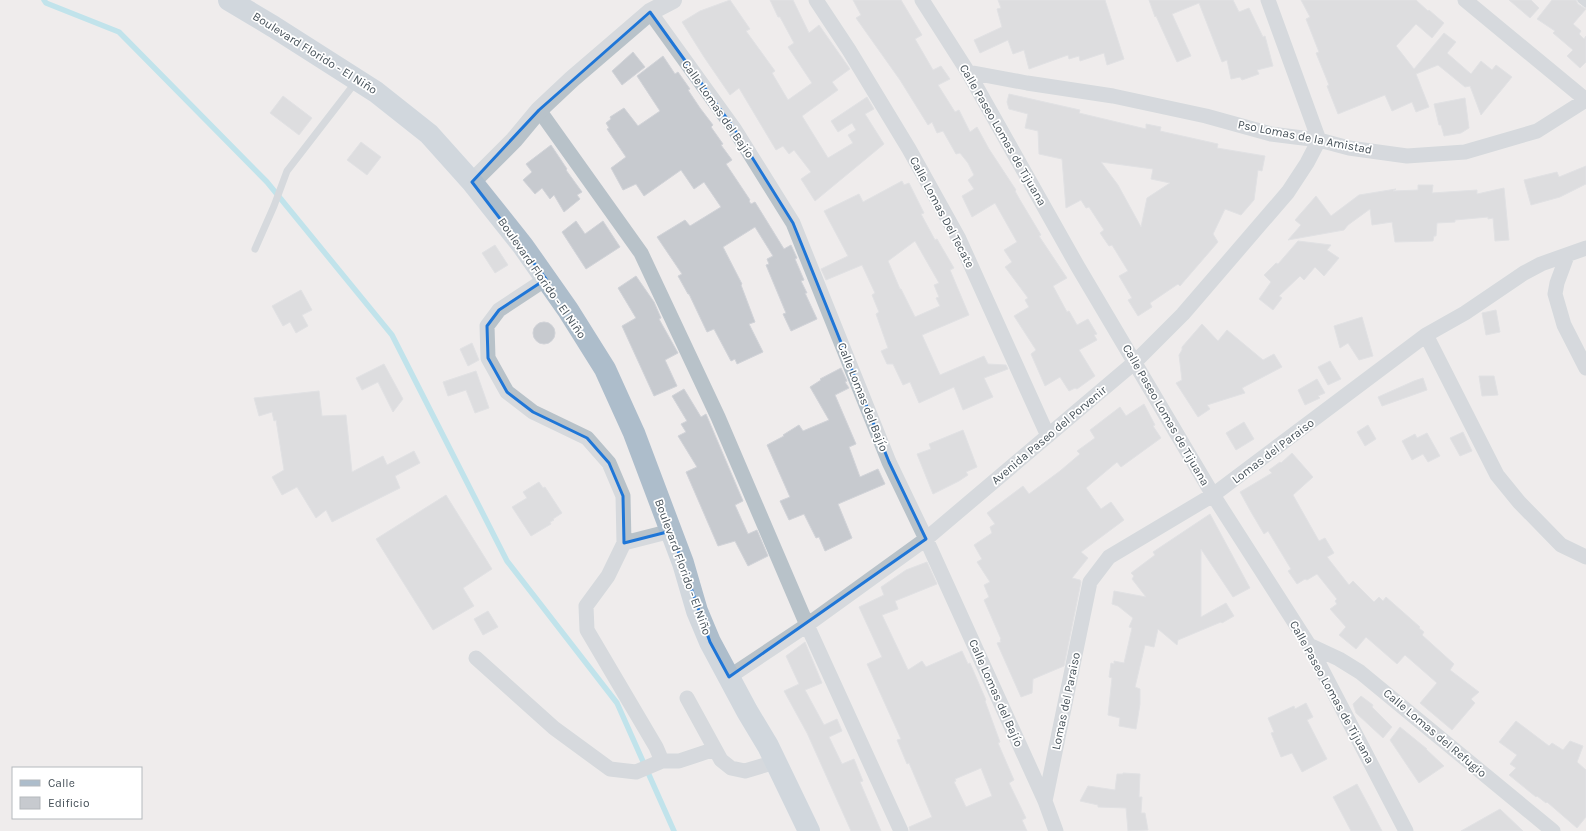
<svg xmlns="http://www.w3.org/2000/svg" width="1586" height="831" font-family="Karla,sans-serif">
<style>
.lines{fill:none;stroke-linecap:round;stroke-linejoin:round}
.stream{stroke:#8ad8e8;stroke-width:5.5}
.building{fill:#c7cacf;stroke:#d1d3d8;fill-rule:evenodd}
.service{stroke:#b8c2c9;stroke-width:7}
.minor{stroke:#b8c2c9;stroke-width:15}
.tertiary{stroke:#b8c2c9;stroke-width:18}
.primary{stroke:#adbdcb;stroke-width:22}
.marked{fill:none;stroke:#1f76d7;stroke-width:3;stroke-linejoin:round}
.labels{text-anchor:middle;stroke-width:3.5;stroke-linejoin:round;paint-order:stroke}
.street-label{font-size:12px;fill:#465159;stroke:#fff}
</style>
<rect width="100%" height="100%" fill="#efecec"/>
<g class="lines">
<path class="stream" d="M44,0L46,3L119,32L267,182L392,335L507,561L617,703L674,831"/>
</g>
<path class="building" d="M730,0L750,29L746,31L775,71L772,73L788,100L812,83L788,47L794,43L780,17H778L770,0H793L809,33L819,25L850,69L832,82L838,90L802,116L828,158L853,143L848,135L856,130L852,123L838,132L831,121L867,97L874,109L865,114L884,144L815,201L801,179L811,172L794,150L789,154L783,146L776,150L739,88L730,95L704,57L682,22L700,11Z
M853,0H901L922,35L915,39L933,70L941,66L950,79L938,85L955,112L959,110L970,132L977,127L989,149L1016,190L1015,191L1020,200L1041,235L1039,236L1067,278L1053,286L1067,312L1069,311L1077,325L1088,319L1097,334L1094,335L1097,340L1079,350L1095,376L1077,389L1075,388L1069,391L1060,377L1045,386L1031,354L1036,350L1014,316L1029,307L1025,300L1028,298L1005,267L1012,262L1004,250L1017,242L995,203L972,217L962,196L974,189L968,180L974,175L968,163L960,153L956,154L943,131L937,133L932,122L928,125L900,80L856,18L861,15Z
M998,0H1105L1124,59L1107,65L1104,53L1080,61L1079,56L1069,59L1068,55L1029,69L1024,50L1013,54L1008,40L980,53L974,40L1002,27L997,9L1001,8Z
M1149,0H1233L1239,12L1249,8L1263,37L1265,36L1273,66L1257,70L1259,74L1242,80L1240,77L1231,79L1227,60L1222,62L1199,3L1172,14L1191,56L1177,62L1156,16L1155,17Z
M1301,0H1416L1428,11L1429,10L1444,23L1432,38L1416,24L1396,46L1414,69L1444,33L1456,42L1447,53L1471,74L1481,61L1492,70L1496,65L1512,77L1481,115L1470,86L1465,87L1438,65L1416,74L1429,107L1416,112L1412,102L1392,111L1385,95L1338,114L1327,86L1329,85L1316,53L1319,52L1306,19L1310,17Z
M1509,0H1531L1539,8L1530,18Z
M1552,0H1576L1578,4L1586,9L1573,24L1581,31L1579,34L1584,39L1586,36V62L1580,68L1567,56L1573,50L1553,33L1555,31L1537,19Z
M633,52L645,67L622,85L612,71Z
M663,56L675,74L678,72L690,89L688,90L700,108L713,125L711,127L723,144L721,145L732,160L726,164L750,200L749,201L751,204L755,202L784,249L791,245L797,258L795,259L804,280L801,281L807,293H805L817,319L791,331L783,314L786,313L766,265L769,264L767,259L773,256L755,227L723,247L742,284L741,285L755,322L749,324L763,352L737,364L735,359L731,361L714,329L707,332L689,294H688L678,276L682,274L657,237L685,220L690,226L721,207L704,182L694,189L681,170L644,196L636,184L623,190L611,168L626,157L607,129L609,128L606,123L611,119L610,117L624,108L638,126L660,111L637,76Z
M1009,94L1080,110L1079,113L1146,129V124L1161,127L1160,131L1218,144L1217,148L1265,156L1262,171L1258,170L1254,200L1241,215L1225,209L1213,234L1218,242L1180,286L1178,284L1150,303L1152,307L1138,316L1128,300L1132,298L1119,276L1128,271L1112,245L1109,246L1100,233L1104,230L1089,207L1086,208L1081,200L1066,208L1062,159L1039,154L1038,131L1025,128L1028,114L1009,109L1007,102ZM1101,162L1153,169L1151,179L1170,183L1147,198L1141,227L1118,185Z
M283,96L312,118L299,135L270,113Z
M1465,98L1469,128L1461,133L1444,136L1441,125H1439L1434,104Z
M361,142L381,157L367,175L347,160Z
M551,145L567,169L566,170L582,192L577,195L580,199L564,212L554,195L550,199L542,188L535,194L523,180L532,172L526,164Z
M1586,166V184L1560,197L1531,205L1524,180L1557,172L1559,177Z
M902,181L904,185L909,183L924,213L921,214L935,240L937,239L954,268L950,270L969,315L922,335L940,375L984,356L988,364L1006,365L1008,369L984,378L993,397L963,410L954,387L919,403L910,382L903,385L893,364H887L881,351L888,348L876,314L879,312L872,295L875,293L862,265L826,280L821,269L848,256L824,211L859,194L863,202ZM915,241L939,283L934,285L939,297L936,298L940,306L915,317L901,289H900L888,261Z
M1418,185H1433L1432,193L1477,190V194L1504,188L1509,240L1495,241L1493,218L1488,219V217L1455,220V222L1437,223L1436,236H1434L1433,241L1395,242L1392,222L1372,225L1370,209L1348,225L1344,230L1288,240L1301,225L1295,220L1316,196L1331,216L1359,195L1396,189L1393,191L1418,190Z
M576,221L585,234L603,221L620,247L586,269L562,232Z
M1298,241L1331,245L1327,250L1339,258L1324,276L1315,267L1304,280L1300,276L1279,296L1282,298L1273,310L1259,299L1271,282L1264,275L1276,263L1278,264Z
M495,245L508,265L495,273L482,253Z
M636,276L654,302L661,318L659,319L678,353L665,360L677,386L654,396L622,326L636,318L618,288Z
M301,290L312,310L302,315L308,326L296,333L290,322L283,326L272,306Z
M1496,310L1500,332L1486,335L1482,313Z
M1362,317L1373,356L1359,360L1348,343L1340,348L1334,326Z
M533 333a11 11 0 1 1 22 0a11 11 0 1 1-22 0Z
M1202,324L1218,341L1227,330L1263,360L1274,354L1282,367L1242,388L1245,393L1207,405L1210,409L1198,417L1176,383L1182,380L1179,355L1182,350V347Z
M472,343L479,360L468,366L460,349Z
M1330,361L1341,379L1328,385L1318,367Z
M384,364L403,399L393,412L378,382L362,390L356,378Z
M841,368L847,381L845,382L849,388L835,395L856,444L849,447L860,477L878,469L885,484L838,504L852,538L825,551L819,537L816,538L804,514L789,520L780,501L790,497L767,445L784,436L783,435L799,425L803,431L829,420L810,387L821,380L820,379Z
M476,371L489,408L475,413L466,390L448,396L443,382Z
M1479,376H1494L1498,395L1482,396Z
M1423,378L1427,390L1382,406L1378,397L1414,381Z
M1317,379L1325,393L1318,396L1320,398L1305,405L1298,390Z
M684,389L701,417L706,414L743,501L735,505L748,534L757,530L768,556L748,566L735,541L718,546L686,472L697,467L678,436L686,432L681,424L687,421L672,396Z
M319,391L322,416L346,415L352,472L383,456L387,465L414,451L420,463L395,476L400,488L332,522L326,510L316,518L297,487L282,495L272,477L284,470L276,420L274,421L272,412L259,416L254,398Z
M1144,404L1155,425L1153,426L1161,438L1121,467L1117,462L1086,488L1101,509L1111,502L1124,520L1081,552L1088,558L1072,578L1080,580L1081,582L1064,666L1033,679L1032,693L1021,697L997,643L1001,642L1000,640L1001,639L984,600L989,597L984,585L990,582L977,562L982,559L974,545L992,533L990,527L995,524L987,513L1023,486L1029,494L1060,471L1080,454L1077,451L1095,438L1090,430L1120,407L1126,416Z
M1244,422L1254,439L1236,450L1226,433Z
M1368,425L1376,439L1365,446L1357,432Z
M963,430L977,467L966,472L968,475L959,481L933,494L917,454L931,449L929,444Z
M1463,432L1472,451L1460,456L1450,438Z
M1427,433L1440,456L1428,462L1423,454L1412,460L1402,441L1415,434L1417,438Z
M1292,453L1313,477L1293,495L1319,541L1325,538L1334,553L1327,557L1349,585L1353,581L1374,602L1379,597L1383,601L1386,597L1420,627L1419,628L1424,632L1422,635L1454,664L1450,670L1479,692L1471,699L1475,703L1452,730L1420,703L1437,683L1405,655L1397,664L1366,637L1356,649L1339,635L1346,627L1330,609L1337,604L1335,601L1337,599L1317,574L1307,580L1305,579L1297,584L1288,571L1291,569L1268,531L1264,534L1251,512L1240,492L1272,473L1269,470L1280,462L1281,463Z
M539,482L543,488L545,487L562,513L553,519L554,520L550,522L551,524L531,536L512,507L527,498L523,492Z
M446,495L492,569L463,588L474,606L433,630L376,539Z
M1210,514L1250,588L1233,597L1201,549V617L1226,603L1234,616L1222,623L1221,622L1178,640L1177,645L1158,629L1154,647L1145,645L1135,687L1140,689V704L1136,729L1119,726L1120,718L1108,715L1112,678L1109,677L1111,663L1114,664V661L1124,663L1132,628L1129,627L1133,618L1118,606L1112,604L1114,591L1146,597L1132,579L1134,576L1131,573L1155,555L1153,552Z
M927,562L937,584L895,601L898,609L882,615L908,670L922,661L926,667L962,651L968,664L970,663L986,700L985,701L1000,742L998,743L1014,780L1009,783L1026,818L1022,820L1027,831H910L909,827L932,817L909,763L907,764L897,740L901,739L867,664L882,657L859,607L884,595L881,587L906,570ZM981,768L992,796L966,807L954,782L956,781L955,779Z
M488,611L498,627L483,635L474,619Z
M805,642L822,683L805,690L824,725L837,719L842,731L829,737L842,764L854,759L863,781L860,782L881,831H851L807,733L784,691L799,684L786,656Z
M1361,696L1373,705L1372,707L1392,727L1383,738L1356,713L1353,704Z
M1306,703L1313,717L1307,720L1327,759L1302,772L1292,753L1281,757L1271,733L1274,732L1268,718L1294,706L1295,709Z
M1516,721L1549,746L1552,743L1563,750L1570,741L1583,746L1577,762L1586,770V817L1577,828L1547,802L1546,803L1537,796L1536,797L1509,775L1516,768L1510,764L1517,755L1499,742Z
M1400,727L1427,749H1426L1444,766L1419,783L1390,740Z
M1123,773L1140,774L1139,797H1142L1141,813H1145L1148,830L1128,831L1126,808L1098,807V805L1080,801L1088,786L1115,790L1117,774H1123Z
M1357,784L1370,808L1382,831H1351L1333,797Z
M1500,809L1523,831H1461Z"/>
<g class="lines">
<path class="service" d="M1581,0L1586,4
M255,249L274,206L287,171L355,83"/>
<path class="minor" d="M816,0L849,50L909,149L959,239L1048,436
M922,0L968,72L1078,267L1213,495L1309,645L1406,831
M1268,0L1319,140
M1465,0L1586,100
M650,12L735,130L793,223L889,462L926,539L1045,801L1056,831
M968,72L1027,83L1113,96L1206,116L1271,134L1319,140L1349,148L1407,156L1465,152L1537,131L1586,100
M539,110L641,253L718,417L807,625L901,831
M1567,256L1557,283L1555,294L1564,325L1586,368
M1426,335L1497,475L1519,502L1561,545L1586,557
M624,543L671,531
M1309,645L1339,659L1360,672L1553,831
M476,658L554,728L610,769L636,772L662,761L656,747L587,630L586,606L608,576L624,543L623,496L609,463L587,438L533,412L507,392L488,358L487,326L499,310L546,279
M729,677L807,625L926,539L1135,362L1183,314L1288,192L1307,163L1319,140
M687,698L721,760L731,768L745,771L775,762
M662,761H679L715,749
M1045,801L1090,582L1109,557L1213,495L1426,335L1465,313L1524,273L1541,264L1586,248"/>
<path class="tertiary" d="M472,182L514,140L539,110L572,79L650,12L673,0"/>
<path class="primary" d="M229,0L274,27L376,92L429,134L472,182L523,246L568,310L605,369L634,433L683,563L697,611L710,642L747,711L768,746L809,831"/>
</g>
<path d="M0 0H1586V831H0ZM650,12L735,130L793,223L889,462L926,539L729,677L710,642L671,531L624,543L623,496L609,463L587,438L533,412L507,392L488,358L487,326L499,310L546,279L472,182L539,110Z" fill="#efecec" fill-opacity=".55" fill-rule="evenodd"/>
<path class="marked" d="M650,12L735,130L793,223L889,462L926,539L729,677L710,642L671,531L624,543L623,496L609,463L587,438L533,412L507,392L488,358L487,326L499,310L546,279L472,182L539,110Z"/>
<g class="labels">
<g class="street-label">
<text transform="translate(315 53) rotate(32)" y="4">Boulevard Florido - El Niño</text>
<text transform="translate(718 109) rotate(55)" y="4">Calle Lomas del Bajío</text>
<text transform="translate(1003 135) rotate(60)" y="4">Calle Paseo Lomas de Tijuana</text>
<text transform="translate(1305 137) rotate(11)" y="4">Pso Lomas de la Amistad</text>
<text transform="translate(942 212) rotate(62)" y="4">Calle Lomas Del Tecate</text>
<text transform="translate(542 278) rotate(55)" y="4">Boulevard Florido - El Niño</text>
<text transform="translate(863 397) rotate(68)" y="4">Calle Lomas del Bajío</text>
<text transform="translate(1166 415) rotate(60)" y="4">Calle Paseo Lomas de Tijuana</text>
<text transform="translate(1049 435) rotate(-40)" y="4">Avenida Paseo del Porvenir</text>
<text transform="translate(1273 451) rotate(-37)" y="4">Lomas del Paraiso</text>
<text transform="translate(683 567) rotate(70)" y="4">Boulevard Florido - El Niño</text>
<text transform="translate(1332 692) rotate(61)" y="4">Calle Paseo Lomas de Tijuana</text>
<text transform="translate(996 693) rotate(66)" y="4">Calle Lomas del Bajío</text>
<text transform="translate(1066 701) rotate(-78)" y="4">Lomas del Paraiso</text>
<text transform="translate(1435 733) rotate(40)" y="4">Calle Lomas del Refugio</text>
</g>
</g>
<rect x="12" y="767" width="130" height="52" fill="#ffffff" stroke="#b5b9bd"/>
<rect x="20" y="780" width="20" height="6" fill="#adbdcb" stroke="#b5b9bd"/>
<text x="48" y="787" font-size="12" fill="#465159">Calle</text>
<rect x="20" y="797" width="20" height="12" fill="#c7cacf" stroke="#b5b9bd"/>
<text x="48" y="807" font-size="12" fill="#465159">Edificio</text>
</svg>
